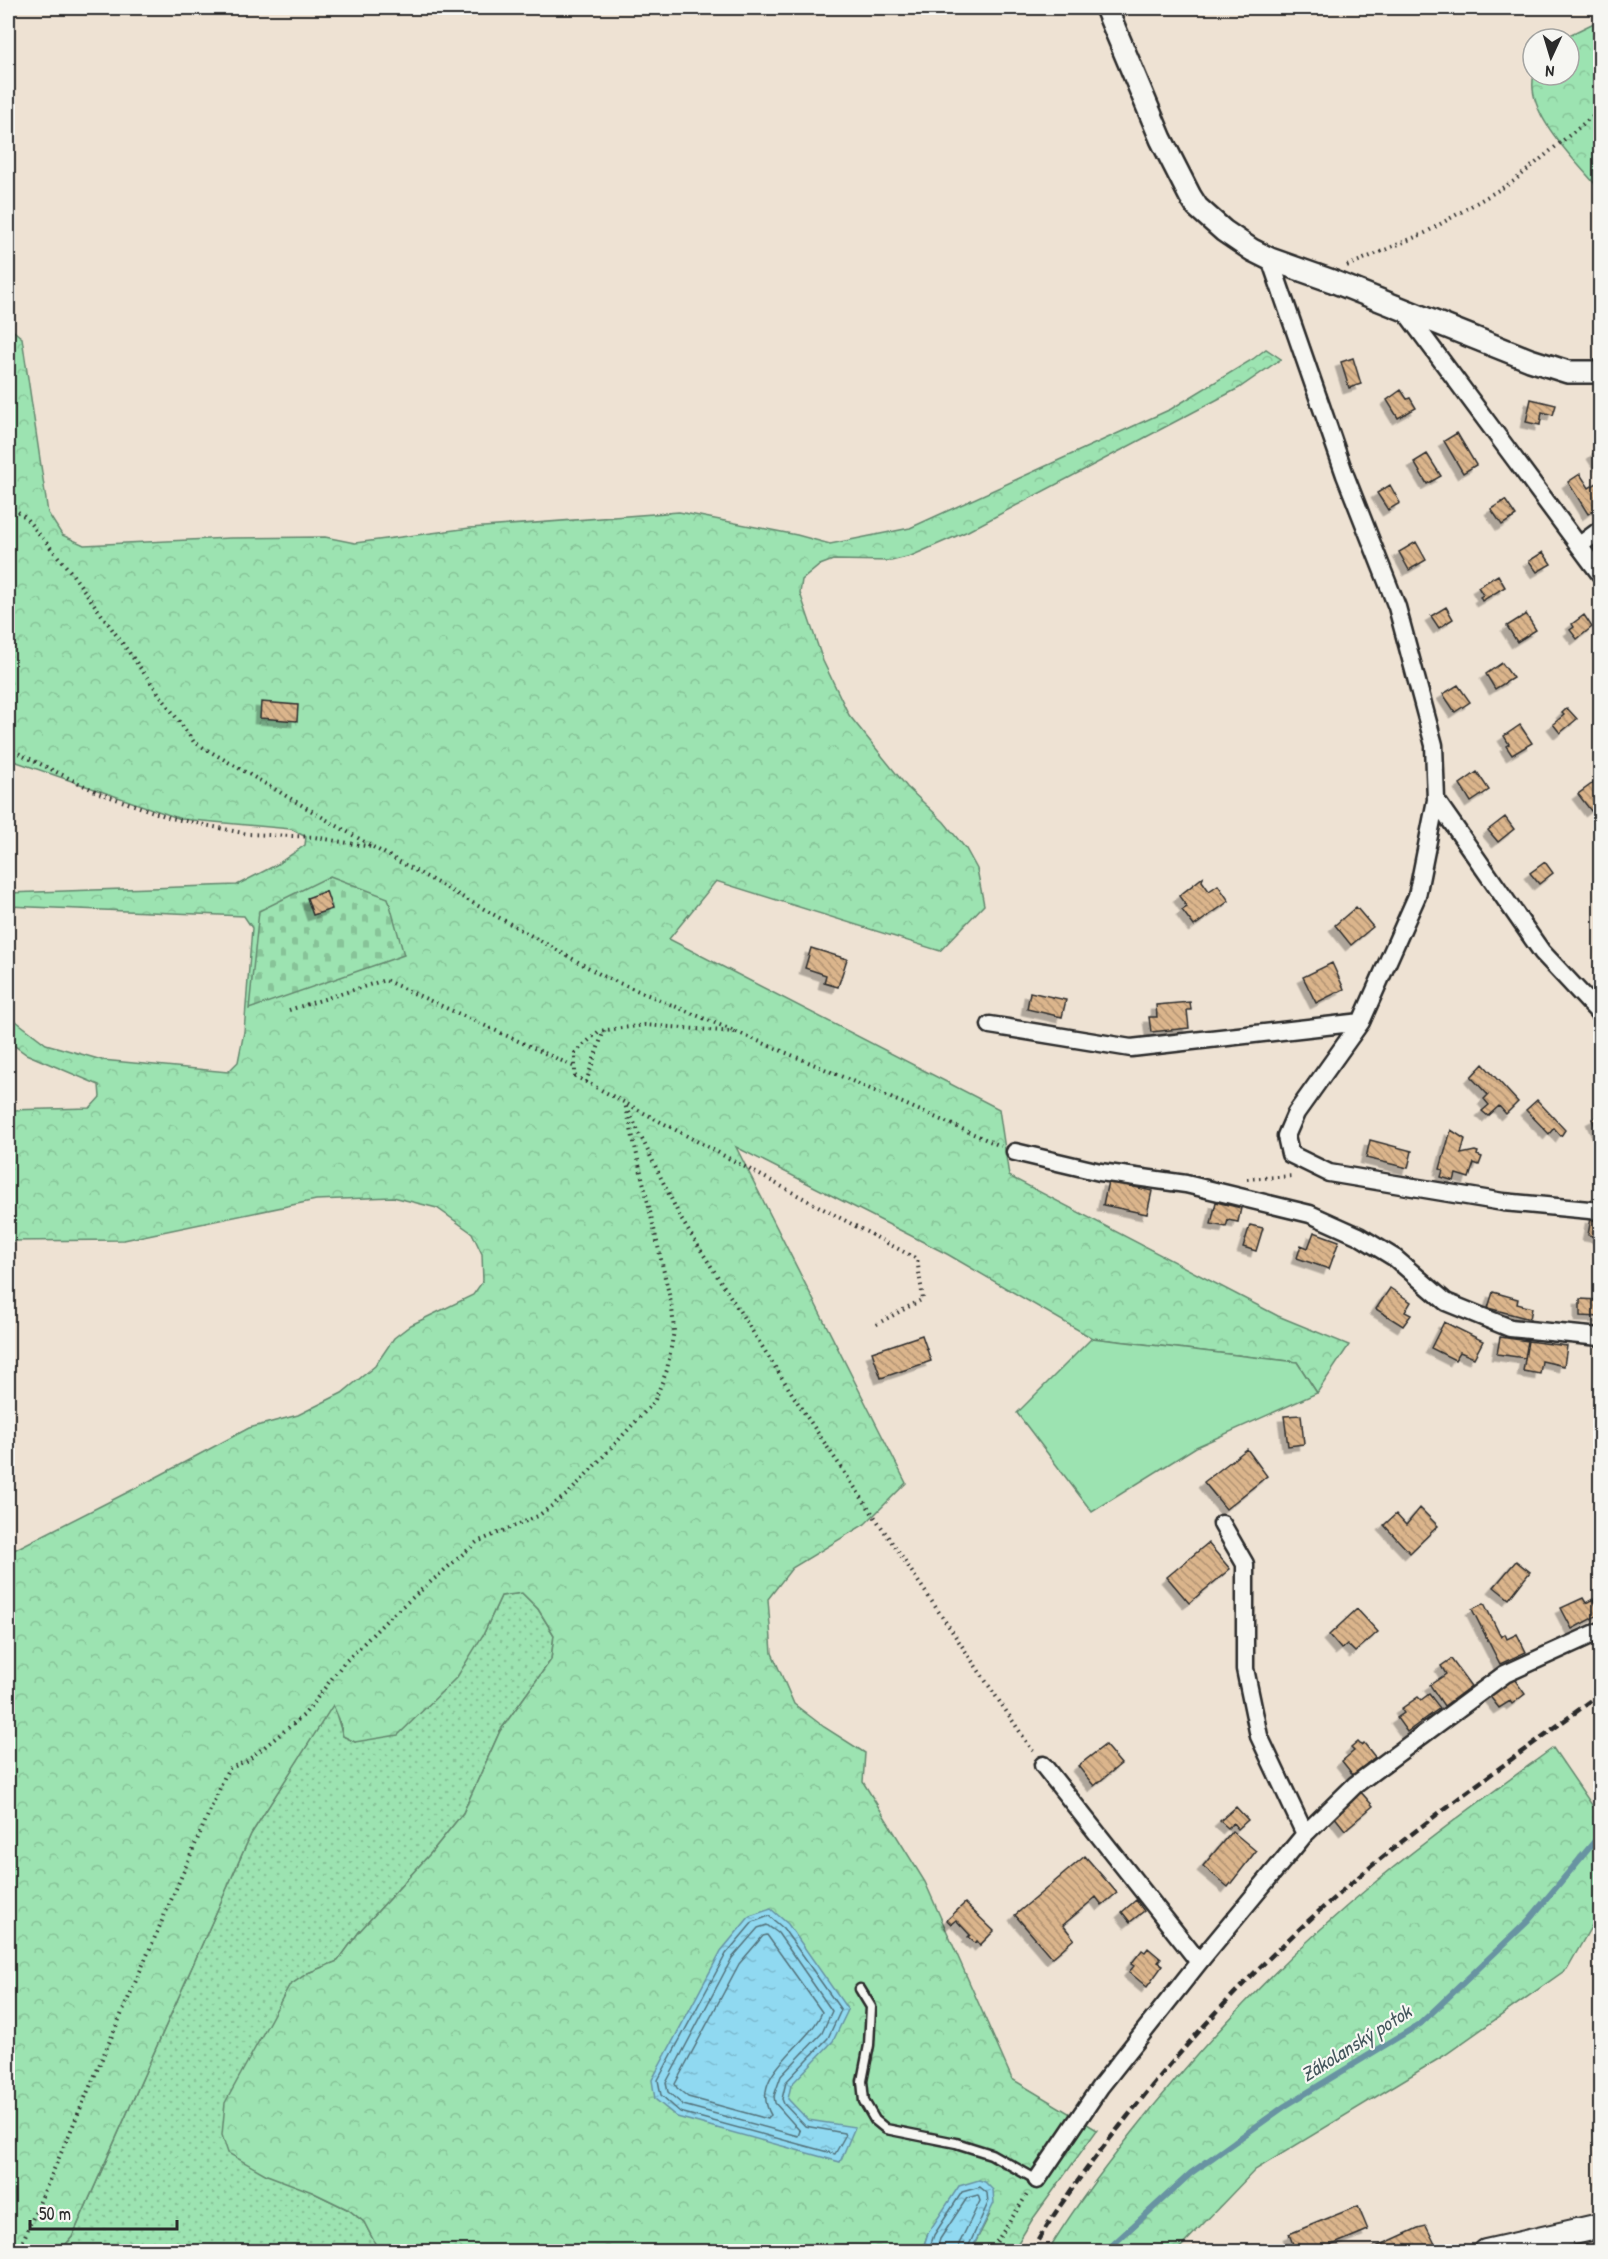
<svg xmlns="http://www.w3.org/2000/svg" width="1608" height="2259" font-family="'Patrick Hand',sans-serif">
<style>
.grass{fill:url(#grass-dots);stroke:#64876e;stroke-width:1.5}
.forest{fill:url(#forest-crowns);stroke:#64876e;stroke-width:1.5}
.cemetery{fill:url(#cemetery-stones);stroke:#64876e;stroke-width:1.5}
.garden{fill:#9ce3b1;stroke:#64876e;stroke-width:1.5}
.water{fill:url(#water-ripples);stroke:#6893a2;stroke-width:1.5}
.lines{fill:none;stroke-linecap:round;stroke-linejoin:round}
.shore{stroke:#53717a;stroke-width:1.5}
.stream{stroke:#6893a2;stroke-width:6}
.building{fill:url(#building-back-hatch);stroke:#2b2b2b;stroke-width:1.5;filter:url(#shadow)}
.service-casing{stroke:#2b2b2b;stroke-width:13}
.minor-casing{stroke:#2b2b2b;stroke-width:21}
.tertiary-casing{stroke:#2b2b2b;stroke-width:26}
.secondary-casing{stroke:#2b2b2b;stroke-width:28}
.path{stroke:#2b2b2b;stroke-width:4;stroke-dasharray:1.5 4.5;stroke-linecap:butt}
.service{stroke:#f6f6f2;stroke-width:8}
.minor{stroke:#f6f6f2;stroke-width:16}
.tertiary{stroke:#f6f6f2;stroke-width:21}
.secondary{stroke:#f6f6f2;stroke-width:24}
.rail{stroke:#2b2b2b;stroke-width:4.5;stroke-dasharray:9 4.5;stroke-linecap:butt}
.labels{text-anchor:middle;stroke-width:4.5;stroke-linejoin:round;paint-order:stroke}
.water-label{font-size:20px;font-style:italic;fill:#44565c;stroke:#f6f6f2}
</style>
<defs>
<pattern id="grass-dots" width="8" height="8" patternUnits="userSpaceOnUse" patternTransform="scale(1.5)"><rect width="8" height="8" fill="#9ce3b1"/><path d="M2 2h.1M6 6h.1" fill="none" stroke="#87c398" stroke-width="1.8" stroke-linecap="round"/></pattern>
<pattern id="forest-crowns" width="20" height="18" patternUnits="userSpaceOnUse" patternTransform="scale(1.5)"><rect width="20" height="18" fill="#9ce3b1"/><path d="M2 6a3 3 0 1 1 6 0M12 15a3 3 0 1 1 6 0" fill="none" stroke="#87c398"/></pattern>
<pattern id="cemetery-stones" width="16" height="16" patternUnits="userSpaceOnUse" patternTransform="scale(1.5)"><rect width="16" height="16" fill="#9ce3b1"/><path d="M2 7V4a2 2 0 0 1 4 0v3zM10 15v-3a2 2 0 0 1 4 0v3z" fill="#87c398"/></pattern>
<pattern id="water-ripples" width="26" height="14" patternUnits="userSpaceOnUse" patternTransform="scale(1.5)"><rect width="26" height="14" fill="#90d9f1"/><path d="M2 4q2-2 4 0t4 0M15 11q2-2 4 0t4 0" fill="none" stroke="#7cbacf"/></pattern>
<pattern id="building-back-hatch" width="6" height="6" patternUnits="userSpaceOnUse" patternTransform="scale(1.5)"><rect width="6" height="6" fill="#dbb58c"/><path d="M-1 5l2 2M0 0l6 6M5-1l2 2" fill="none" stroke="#b29373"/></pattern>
<filter id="shadow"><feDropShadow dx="-5.5" dy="5.5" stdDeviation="0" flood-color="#0004"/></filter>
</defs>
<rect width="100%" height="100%" fill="#eee2d3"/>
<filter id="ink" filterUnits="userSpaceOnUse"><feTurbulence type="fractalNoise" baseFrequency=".0167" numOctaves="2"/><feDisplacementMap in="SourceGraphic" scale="12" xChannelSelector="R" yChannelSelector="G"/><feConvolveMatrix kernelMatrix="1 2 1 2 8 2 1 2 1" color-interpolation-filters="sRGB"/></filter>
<g filter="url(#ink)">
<path class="grass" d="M522,1593L538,1609L554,1635L551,1660L500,1731L463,1813L430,1854L359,1932L338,1961L308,1973L289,1986L278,2008L312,2192L349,2210L364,2222L379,2251L60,2252L72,2237L251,1834L333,1704L343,1736L355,1742L483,1635L501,1596Z"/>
<path class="forest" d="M1600,20V190C1577,162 1524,113 1534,75H1569V39H1561Z
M10,328L22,338L48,513L62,535L84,545L230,538L325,537L355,543L470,528L679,512L797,535L830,544L910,528L1171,409L1253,359L1266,349L1281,359L1239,388L968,531L911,556L891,561L833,560L820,565L802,580L800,593L823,661L849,715L907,787L944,822L966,849L977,869L984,905L940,951L716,881L669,939L999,1109L1009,1176L1278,1316L1349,1345L1317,1393L1297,1362L1092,1338L947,1254L736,1147L906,1483L865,1524L792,1568L768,1599L772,1653L794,1704L824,1727L865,1753L863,1782L925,1882L1012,2079L1097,2130L1032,2220L1013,2251H971L989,2216L928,2233L922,2251H379L364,2222L349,2210L312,2192L267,2175L228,2153L222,2135L225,2103L289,1986L308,1973L338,1961L359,1932L430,1854L463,1813L500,1731L551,1660L554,1635L538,1609L522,1593L501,1596L483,1635L457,1677L398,1735L355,1742L343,1736L339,1719L333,1705L251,1834L72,2237L60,2251H8V1553L136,1488L249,1428L298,1415L342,1393L375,1366L394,1338L411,1325L473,1295L483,1281L482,1254L472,1233L437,1208L393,1197L316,1200L124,1240L8,1241V1110L90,1108L100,1097L99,1085L26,1054L8,1041V1015L46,1044L102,1060L228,1072L238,1062L244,1032L252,928L244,916L8,906V893L237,885L276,865L305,845L306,837L291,829L181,819L8,759V330Z
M1553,1748L1594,1808L1600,1812V1911L1567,1969L1445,2055L1255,2170L1177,2251H1048C1072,2210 1102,2171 1132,2133C1205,2040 1287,1954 1379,1879C1435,1833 1494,1791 1553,1748Z"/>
<path class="cemetery" d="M330,876L388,898L404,955L249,1009L259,911Z"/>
<path class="garden" d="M1092,1338L1297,1362L1317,1393L1196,1447L1092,1512L1017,1413Z"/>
<path class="water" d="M771,1909L788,1924L848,2010L833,2041L791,2085L788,2099L808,2120L855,2127L840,2162L677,2117L655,2099L652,2080L721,1951L750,1916Z
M979,2180L985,2182L993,2190L994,2203L971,2251H922L928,2233L959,2186Z"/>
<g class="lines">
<path class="shore" d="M769,1916L783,1928L841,2010L828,2038L786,2082L782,2099L784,2104L805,2126L844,2133L845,2136L835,2154L680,2112L661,2095L658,2080L726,1954L753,1922Z
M767,1925L778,1933L832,2011L822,2033L781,2076L774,2096L775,2103L800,2131L798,2136L683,2105L668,2092L666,2083L732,1958L758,1928Z
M767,1935L822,2012C809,2046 747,2074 771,2115L768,2119L688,2097L677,2088L675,2084L739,1964L763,1936Z
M928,2252L934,2235L962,2192L980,2187L987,2193L988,2203L966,2252
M936,2252L940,2239L967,2198L978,2195L980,2201L959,2244L958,2252"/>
<path class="stream" d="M1105,2252L1191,2173L1285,2106L1420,2024L1528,1921L1600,1835"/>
</g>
<path class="building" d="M1353,358L1361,384L1349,388L1341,362Z
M1401,390L1407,399L1410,398L1416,408L1398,418L1387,400Z
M1531,399L1556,405L1553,415L1542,412L1540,425L1526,422Z
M1457,433L1476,465L1463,473L1444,441Z
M1600,448V465L1593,454Z
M1427,454L1441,476L1427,484L1414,462Z
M1580,474L1589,488L1600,481V505L1588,514L1568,482Z
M1390,485L1400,503L1388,510L1377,493Z
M1505,500L1516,516L1502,525L1491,509Z
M1416,542L1426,560L1409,570L1399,552Z
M1543,552L1551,564L1537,572L1529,561Z
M1498,575L1505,587L1482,601L1480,597L1483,595L1478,587Z
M1446,607L1453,619L1439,628L1431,616Z
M1526,614L1536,630L1517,642L1507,626Z
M1584,615L1592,627L1577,639L1570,630L1574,627L1572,624Z
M1502,663L1513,678L1495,689L1486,674Z
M1458,685L1470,702L1455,712L1443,694Z
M261,702L298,705L297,721L260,718Z
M1567,708L1577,719L1560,733L1553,724L1564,715L1562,713Z
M1520,725L1532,743L1512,755L1506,746L1509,744L1504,736Z
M1477,772L1489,790L1471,802L1460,784Z
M1593,783L1600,793V804L1591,811L1578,794Z
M1505,817L1514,829L1498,842L1488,830Z
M1545,862L1553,873L1539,884L1530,873Z
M1203,877L1202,881L1209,891L1218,885L1229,901L1194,926L1182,910L1187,907L1179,896Z
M326,891L332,909L313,915L307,898Z
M1356,907L1373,927L1351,945L1335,925Z
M811,948L847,959L838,987L824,983L826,975L805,968Z
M1332,963L1344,989L1316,1003L1303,977Z
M1030,992L1066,1000L1062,1017L1027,1009Z
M1190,1002L1191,1010H1187L1189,1028L1151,1032L1149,1017H1157L1156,1005Z
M1483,1064L1518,1102L1506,1114L1499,1106L1488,1116L1482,1111L1489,1105L1484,1099L1488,1095L1471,1077Z
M1537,1100L1565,1130L1561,1136L1554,1128L1549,1134L1526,1110Z
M1600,1115V1137L1592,1119Z
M1451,1130L1465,1139L1461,1154L1475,1151L1478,1152L1477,1155L1482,1157L1479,1165L1474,1163L1469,1178L1456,1174L1454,1181L1441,1177L1443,1170L1440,1169Z
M1370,1140L1412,1151L1408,1168L1366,1158Z
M1108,1181L1152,1191L1147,1214L1103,1205Z
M1216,1202L1241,1208L1238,1222L1228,1220L1226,1227L1211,1224Z
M1591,1218L1600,1219V1237L1588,1235Z
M1250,1225L1263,1228L1256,1251L1243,1247Z
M1314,1232L1339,1241L1329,1269L1297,1258L1301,1245L1308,1248Z
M1390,1288L1411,1302L1405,1312L1411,1315L1403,1326L1376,1309Z
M1493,1292L1518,1299L1517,1304L1532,1308L1530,1319L1488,1308Z
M1580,1299L1600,1300V1317L1580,1316Z
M1444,1322L1483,1341L1474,1358L1460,1352L1455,1360L1431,1348Z
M922,1335L931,1361L881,1378L872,1352Z
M1500,1337L1528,1341L1525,1358L1497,1354Z
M1528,1341L1567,1346L1564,1366L1542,1361L1540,1374L1523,1371Z
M1301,1415L1304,1444L1288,1446L1284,1416Z
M1247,1449L1267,1476L1226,1509L1204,1482Z
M1420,1508L1438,1526L1410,1553L1384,1525L1396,1514L1406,1525Z
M1208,1543L1230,1569L1189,1603L1167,1577Z
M1516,1561L1530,1572L1509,1599L1494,1587Z
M1583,1598L1586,1603L1593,1599L1600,1614L1572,1629L1561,1608Z
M1484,1603L1501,1637L1505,1634L1507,1639L1517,1634L1526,1652L1500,1664L1472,1609Z
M1357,1609L1378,1632L1355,1652L1347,1644L1341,1649L1329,1635Z
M1451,1659L1471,1686L1444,1706L1430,1685L1446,1674L1441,1666Z
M1512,1676L1525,1694L1512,1704L1510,1701L1499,1708L1488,1694Z
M1429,1694L1440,1708L1407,1732L1397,1718L1404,1713L1401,1709L1418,1697L1421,1700Z
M1358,1742L1361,1745L1364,1743L1375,1757L1353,1775L1342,1761L1354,1751L1351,1748Z
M1105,1745L1121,1764L1094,1786L1078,1766Z
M1361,1792L1373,1806L1345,1830L1334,1816Z
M1236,1807L1248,1820L1238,1829L1233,1823L1228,1828L1220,1821Z
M1232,1831L1256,1851L1228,1887L1203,1866Z
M1085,1856L1117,1893L1102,1905L1096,1897L1063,1925L1074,1939L1052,1958L1015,1915Z
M1136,1900L1144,1911L1130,1922L1122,1912Z
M965,1903L994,1931L980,1945L977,1941L975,1943L968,1937L970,1935L956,1920L951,1924L947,1920Z
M1148,1948L1161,1959L1158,1962L1163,1965L1147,1987L1129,1972L1134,1966L1131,1964L1142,1950L1145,1952Z
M1358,2206L1368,2230L1315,2252H1296L1289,2234Z
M1426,2226L1435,2244L1410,2252H1365L1418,2228Z"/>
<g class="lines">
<defs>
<path id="service" d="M860,1989L871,2007L869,2045L862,2081L864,2101L875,2120L886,2129L956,2143L991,2154L1037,2180"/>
<path id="minor" d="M1270,259L1345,475L1397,607L1434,745L1436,800L1417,896L1361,1022L1296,1113L1286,1136L1290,1154L1329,1173L1503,1202L1600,1211
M1404,310L1600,574
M1580,545L1600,530
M1436,800L1542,952L1600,1014
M990,1025L1131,1048L1361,1022
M1015,1152L1100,1172L1186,1184L1310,1214L1359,1236L1395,1258L1446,1302L1510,1328L1600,1337
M1222,1524L1245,1564V1669L1259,1736L1305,1834
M1043,1765L1199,1962
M1037,2180L1100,2087L1199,1962L1305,1834L1355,1785L1505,1674L1600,1631"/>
<path id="tertiary" d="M1106,8L1161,139L1190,196L1197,207L1224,231L1252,250L1270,259L1332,281L1530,360L1568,372H1600"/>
<path id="secondary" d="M1486,2252L1600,2226"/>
</defs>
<use href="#service" class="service-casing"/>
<use href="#minor" class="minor-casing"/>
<use href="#tertiary" class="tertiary-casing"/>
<use href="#secondary" class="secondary-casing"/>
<path class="path" d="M1347,266L1425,233L1514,181L1600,110
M8,505L24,516L70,571L194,742L375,848L605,977L813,1064L1001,1146
M8,748L99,793L171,818L248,834L314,837L371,847
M289,1010L385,980L575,1067
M735,1032L645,1025L599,1031L575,1053V1076L917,1259L923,1299L875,1325
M586,1082L604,1030
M629,1112L681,1219L805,1414L1033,1751
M1247,1179L1293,1176
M18,2252L228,1769L247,1761L304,1715L343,1664L390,1617L477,1542L538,1516L569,1493L654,1402L667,1370L674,1331L672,1307L625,1103
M990,2252L1028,2193"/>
<use href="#service" class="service"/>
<use href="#minor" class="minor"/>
<use href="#tertiary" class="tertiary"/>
<use href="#secondary" class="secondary"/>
<path class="rail" d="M1031,2252C1057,2207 1088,2166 1120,2126C1194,2031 1276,1945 1368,1869C1443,1807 1523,1752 1600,1694"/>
</g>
</g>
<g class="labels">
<g class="water-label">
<text transform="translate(1356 2043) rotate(-32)" y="7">Zákolanský potok</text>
</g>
</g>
<rect width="1608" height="2259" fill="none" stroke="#f6f6f2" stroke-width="30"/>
<rect x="15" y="15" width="1578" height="2229" fill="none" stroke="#2b2b2b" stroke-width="2" filter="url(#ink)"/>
<g transform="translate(1551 57) rotate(184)"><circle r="28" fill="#f6f6f2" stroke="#a5a5a2" stroke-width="1.5"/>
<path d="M0-4.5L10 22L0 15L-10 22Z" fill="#2b2b2b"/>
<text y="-9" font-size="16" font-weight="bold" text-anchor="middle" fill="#2b2b2b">N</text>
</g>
<path d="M30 2220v9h147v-9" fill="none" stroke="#2b2b2b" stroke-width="3"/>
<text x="39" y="2220" font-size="18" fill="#2b2b2b" stroke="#f6f6f2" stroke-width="4.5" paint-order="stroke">50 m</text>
</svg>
